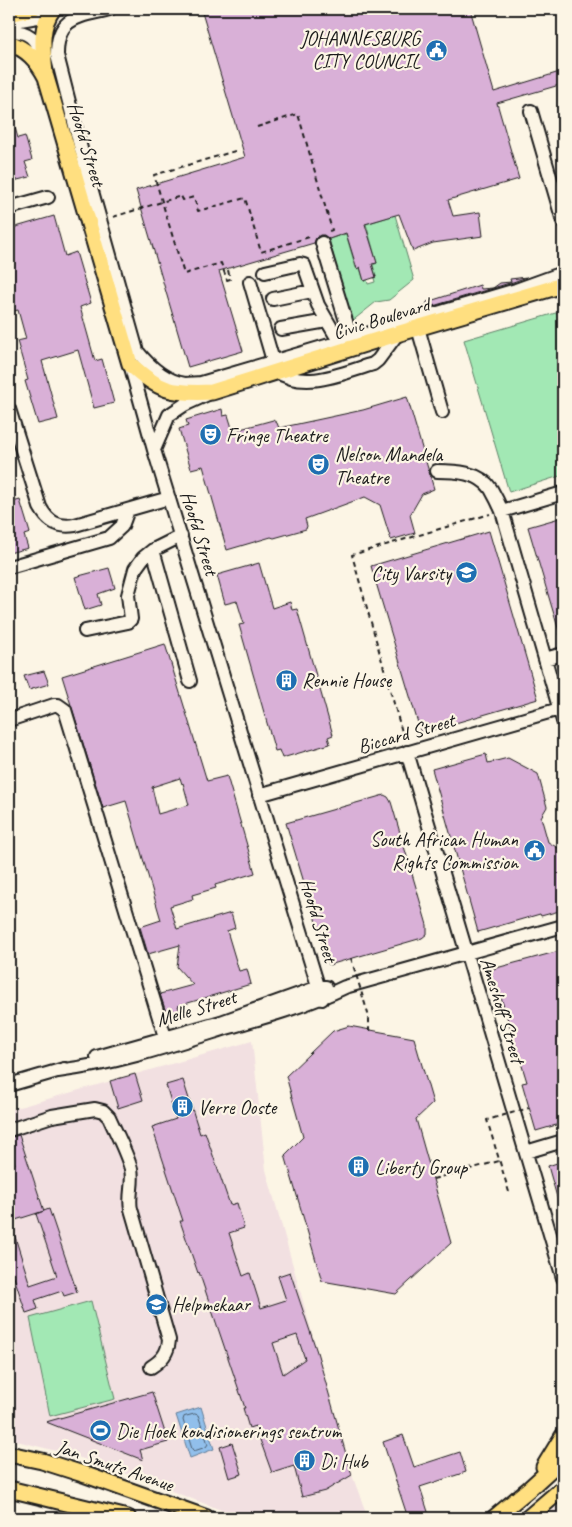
<svg xmlns="http://www.w3.org/2000/svg" width="572" height="1527" font-family="Caveat,sans-serif">
<style>
.built{fill:#f2e0e1}
.green{fill:#a2e8b4;stroke:#5f8268}
.water{fill:#91bfeb;stroke:#627e98}
.lines{fill:none;stroke-linecap:round;stroke-linejoin:round}
.shore{stroke:#4b5d6f;stroke-width:1}
.building{fill:#d9b0d7;stroke:#1c1c1c;fill-rule:evenodd}
.minor-casing{stroke:#1c1c1c;stroke-width:16}
.major-casing{stroke:#1c1c1c;stroke-width:19}
.path{stroke:#1c1c1c;stroke-width:2;stroke-dasharray:5 4;stroke-linecap:butt}
.minor{stroke:#fcf5e5;stroke-width:12}
.major{stroke:#ffdf80;stroke-width:15}
.path-bridge{stroke:#1c1c1c;stroke-width:2;stroke-dasharray:5 4;stroke-linecap:butt}
.labels{text-anchor:middle;stroke-width:4.5;stroke-linejoin:round;paint-order:stroke}
.poi-label{font-size:20px;fill:#1c1c1c;stroke:#fcf5e5;text-anchor:start}
.street-label{font-size:20px;fill:#1c1c1c;stroke:#fcf5e5}
</style>
<rect width="100%" height="100%" fill="#fcf5e5"/>
<filter id="ink" filterUnits="userSpaceOnUse"><feTurbulence type="fractalNoise" baseFrequency=".02" numOctaves="2"/><feDisplacementMap in="SourceGraphic" scale="10" xChannelSelector="R" yChannelSelector="G"/><feConvolveMatrix kernelMatrix="1 2 1 2 8 2 1 2 1" color-interpolation-filters="sRGB"/></filter>
<g filter="url(#ink)">
<path class="built" d="M252,1041L266,1170L352,1475L368,1518H242L127,1474L72,1455L9,1439V1110Z
M563,1501V1518H544Z
M9,1510L54,1518H9Z"/>
<path class="green" d="M395,215L414,280L389,300L376,302L351,322L329,239L346,234L356,268H360L364,281L367,280L368,284L375,282L374,278L376,277L373,265L377,263L366,224Z
M559,312L563,314V475L509,492L464,340Z
M91,1301L115,1399L50,1416L30,1318Z"/>
<path class="water" d="M201,1407L214,1449L190,1458L176,1415Z"/>
<g class="lines">
<path class="shore" d="M195,1414L198,1415L208,1444L206,1447L194,1451L192,1449L183,1420L184,1417Z"/>
</g>
<path class="building" d="M201,9H470L494,92L563,71V84L497,103L519,179L448,200L453,216L480,212L483,236L433,243L413,251L399,214L365,224L377,263L372,264L376,277L364,281L360,267L357,269L346,233L329,239L324,235H320L316,238L314,243L219,271L243,351L188,367L136,190L245,157Z
M9,114H11L18,138L25,136L32,160L25,162L30,177L9,182Z
M54,216L65,256L76,252L91,303L80,307L95,361L102,359L114,403L94,408L78,350L42,361L58,419L38,424L25,381L28,380L17,341L26,339L18,310L9,312V229Z
M527,277L513,282L383,321L396,314L397,316L409,311L417,310L427,305V302L480,285L481,289L493,288L500,283L511,282L510,279Z
M407,397L434,489L422,494L410,515L415,533L391,540L380,505L365,497L305,519L307,526L306,529L274,538L271,537L227,550L203,466L191,469L179,429L188,426L186,420L222,409L223,416L228,415L233,431L273,420L277,423L279,428L363,410Z
M20,500L30,533L24,535L28,548L9,553V503Z
M563,517V637L561,638L528,527Z
M489,531L538,699L421,733L371,566Z
M259,563L272,608L290,602L292,610L297,609L333,735L328,737L330,744L282,758L279,750L275,751L239,625L244,624L237,601L225,604L217,575Z
M109,568L115,588L98,594L101,605L85,610L75,577Z
M165,644L207,781L227,776L255,873L215,885L216,888L192,895L193,899L170,906L177,929L231,913L235,928L227,931L239,971L247,969L251,984L178,1006L182,1017L169,1021L160,994L193,985L177,967L180,945L148,954L140,927L161,920L126,801L103,808L62,676ZM180,778L182,784L183,783L189,805L158,814L152,787Z
M44,671L49,684L29,690L24,676Z
M486,754L488,763L508,758L538,774L547,807L541,817L548,842L563,851V910L541,916L540,914L478,932L432,769Z
M384,795L388,797L391,802L427,925V934L422,938L329,965L286,823Z
M563,950V1123L536,1131L522,1083L527,1082L499,991L496,992L489,970Z
M349,1026L414,1038L433,1103L416,1119L451,1243L396,1294L322,1281L285,1155L303,1137L286,1076L333,1031Z
M135,1074L143,1100L118,1108L110,1081Z
M183,1080L200,1134L205,1132L230,1205L237,1203L244,1228L229,1233L243,1276L250,1273L261,1308L286,1300L278,1276L290,1272L317,1352L352,1475L325,1491L302,1497L294,1466L272,1473L255,1426L249,1428L243,1408H245L199,1272L198,1273L180,1221H183L152,1127L176,1119L166,1085ZM297,1335L305,1359L283,1374L273,1343Z
M19,1135L44,1211L9,1222V1165L15,1164L9,1145V1138Z
M563,1161V1210L561,1211L548,1166Z
M49,1209L77,1292L64,1296L62,1291L35,1300L38,1309L26,1313L9,1262V1224H11L30,1285L57,1276L36,1214Z
M152,1392L168,1442L140,1450L143,1460L46,1422Z
M403,1435L414,1467L460,1452L466,1472L420,1487L430,1518H408L383,1442Z
M232,1443L242,1474L229,1478L220,1447Z"/>
<g class="lines">
<defs>
<path id="minor" d="M110,9C78,17 57,16 57,55L91,188L137,351C149,366 165,381 185,384C190,384 196,383 201,383L516,290L563,273
M9,22L49,15
M9,31C30,31 35,38 43,57
M531,111L563,221
M9,208L48,197
M322,243L353,344
M265,272L300,264L304,265L318,305L343,348
M250,282L276,371C306,391 342,373 373,364L378,360L398,333
M273,299L312,291
M418,328L442,412
M281,329L327,321
M130,364L154,450L322,999
M9,409L40,507C48,522 58,528 75,525L169,498
M154,450L169,415L184,405L210,393
M437,471C455,471 480,472 491,489C495,496 499,504 502,511L563,721
M502,511L563,493
M153,550L190,681
M9,567L109,538L122,526L128,510
M85,631L128,622L131,619L128,595L135,569L143,558L153,550L181,536
M545,659L563,654
M9,720L54,705H58L65,710L165,1037
M407,752L563,1278
M259,795L563,708
M97,1057L221,1022L319,987H326
M58,1071C114,1064 169,1046 223,1029C265,1017 306,1006 345,987L563,926
M9,1085L64,1069
M9,1130L52,1116L95,1109L103,1111L109,1117C116,1133 126,1151 131,1169C134,1183 128,1196 131,1209L169,1340C168,1353 162,1360 151,1367
M526,1152L563,1141"/>
<path id="major" d="M9,14L32,9
M9,43C27,49 37,60 46,77L130,364C159,391 172,394 212,392L390,336L563,285
M45,73C43,51 39,27 53,9
M9,1454L42,1461L86,1475L207,1518
M544,1467L563,1436
M9,1489L128,1518
M494,1518L529,1489L563,1458
M528,1518L563,1488"/>
</defs>
<use href="#minor" class="minor-casing"/>
<use href="#major" class="major-casing"/>
<path class="path" d="M257,127L298,114L332,230L326,232
M113,217L181,196L183,200L194,197L198,211L245,198L261,252L312,236
M228,270L230,279L227,280L221,263L184,274L154,175L235,151
M404,739L352,555L490,514
M433,1179L499,1161"/>
<use href="#minor" class="minor"/>
<use href="#major" class="major"/>
<path class="path-bridge" d="M351,958L369,1017V1031
M509,1192L487,1120L529,1108"/>
</g>
</g>
<defs>
<symbol id="civic-disc" viewBox="-11 -11 22 22"><circle r="9.5" fill="#1f6fb2" stroke="#fcf5e5"/><path d="M-.6-6.5H3V-4.5H.6V-3L4-1V1h2V6H-6V1h2V-1L-.6-3ZM-1.2 2.5V6h2.4V2.5Z" fill="#fff"/></symbol>
<symbol id="theatre-disc" viewBox="-11 -11 22 22"><circle r="9.5" fill="#1f6fb2" stroke="#fcf5e5"/><path d="M-5-5.5Q0-4 5-5.5V0Q5 5 0 6Q-5 5-5 0ZM-3.3-2.5H-1v1.5H-3.3ZM1-2.5H3.3v1.5H1ZM-2.8 1Q0 5.5 2.8 1Z" fill="#fff"/></symbol>
<symbol id="university-disc" viewBox="-11 -11 22 22"><circle r="9.5" fill="#1f6fb2" stroke="#fcf5e5"/><path d="M0-5L7-2L0 1L-7-2ZM-4 1L0 2.5L4 1V4Q0 6-4 4Z" fill="#fff"/></symbol>
<symbol id="building-disc" viewBox="-11 -11 22 22"><circle r="9.5" fill="#1f6fb2" stroke="#fcf5e5"/><path d="M-4-6H4V6H1V3H-1V6H-4ZM-2.5-4.3h1.7v1.8h-1.7ZM.8-4.3h1.7v1.8H.8ZM-2.5-1h1.7V.8h-1.7ZM.8-1h1.7V.8H.8Z" fill="#fff"/></symbol>
<symbol id="school-disc" viewBox="-11 -11 22 22"><circle r="9.5" fill="#1f6fb2" stroke="#fcf5e5"/><path d="M0-5L7-2L0 1L-7-2ZM-4 1L0 2.5L4 1V4Q0 6-4 4Z" fill="#fff"/></symbol>
<symbol id="stadium-disc" viewBox="-11 -11 22 22"><circle r="9.5" fill="#1f6fb2" stroke="#fcf5e5"/><path d="M0-5a6.5 5 0 1 0 0 10a6.5 5 0 1 0 0-10ZM-3.5-1.8h7v3.6h-7Z" fill="#fff"/></symbol>
</defs>
<g fill-rule="evenodd">
<use href="#civic-disc" x="424" y="38" width="25" height="25"/>
<use href="#theatre-disc" x="198" y="422" width="25" height="25"/>
<use href="#theatre-disc" x="306" y="452" width="25" height="25"/>
<use href="#university-disc" x="454" y="560" width="25" height="25"/>
<use href="#building-disc" x="274" y="668" width="25" height="25"/>
<use href="#civic-disc" x="522" y="838" width="25" height="25"/>
<use href="#building-disc" x="170" y="1094" width="25" height="25"/>
<use href="#building-disc" x="346" y="1154" width="25" height="25"/>
<use href="#school-disc" x="144" y="1292" width="25" height="25"/>
<use href="#stadium-disc" x="88" y="1418" width="25" height="25"/>
<use href="#building-disc" x="292" y="1448" width="25" height="25"/>
</g>
<g class="labels">
<g class="poi-label">
<text x="420" y="45" text-anchor="end">JOHANNESBURG<tspan x="420" dy="23">CITY COUNCIL</tspan></text>
<text x="226" y="442">Fringe Theatre</text>
<text x="335" y="461">Nelson Mandela<tspan x="335" dy="23">Theatre</tspan></text>
<text x="451" y="580" text-anchor="end">City Varsity</text>
<text x="302" y="687">Rennie House</text>
<text x="518" y="846" text-anchor="end">South African Human<tspan x="518" dy="23">Rights Commission</tspan></text>
<text x="198" y="1114">Verre Ooste</text>
<text x="375" y="1174">Liberty Group</text>
<text x="172" y="1311">Helpmekaar</text>
<text x="116" y="1438">Die Hoek kondisionerings sentrum</text>
<text x="320" y="1468">Di Hub</text>
</g>
<g class="street-label">
<text transform="translate(87 144) rotate(73)" y="7">Hoofd Street</text>
<text transform="translate(381 318) rotate(-17)" y="7">Civic Boulevard</text>
<text transform="translate(200 533) rotate(73)" y="7">Hoofd Street</text>
<text transform="translate(406 733) rotate(-16)" y="7">Biccard Street</text>
<text transform="translate(319 920) rotate(73)" y="7">Hoofd Street</text>
<text transform="translate(196 1008) rotate(-17)" y="7">Melle Street</text>
<text transform="translate(503 1010) rotate(73)" y="7">Ameshoff Street</text>
<text transform="translate(115 1465) rotate(19)" y="7">Jan Smuts Avenue</text>
</g>
</g>
<rect width="572" height="1527" fill="none" stroke="#fcf5e5" stroke-width="30"/>
<rect x="15" y="15" width="542" height="1497" fill="none" stroke="#1c1c1c" stroke-width="2" filter="url(#ink)"/>
</svg>
